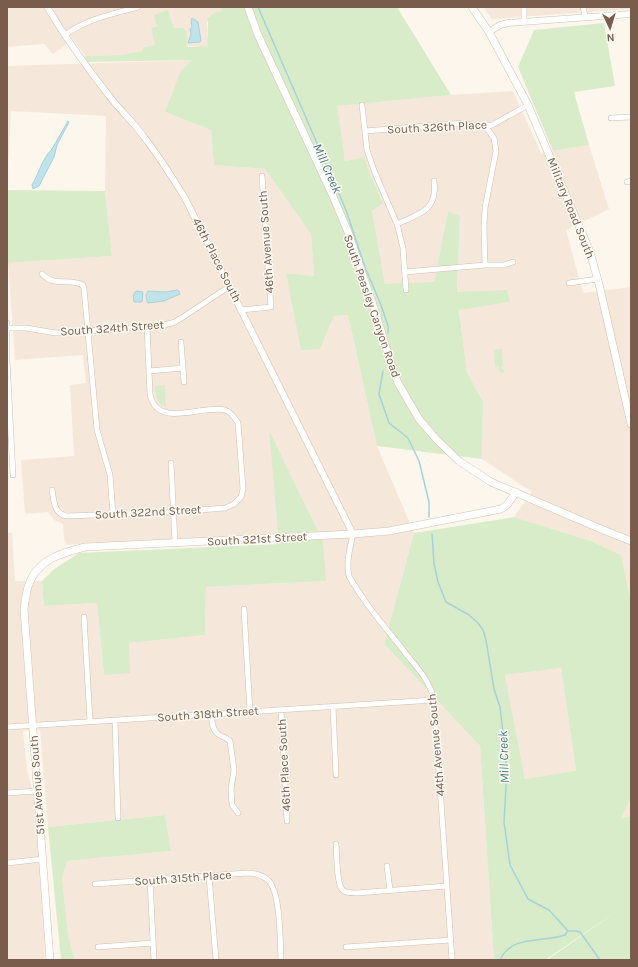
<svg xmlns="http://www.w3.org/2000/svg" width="638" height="967" font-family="Karla,sans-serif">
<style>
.residential{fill:#f5e8da}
.green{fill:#d8ecc9;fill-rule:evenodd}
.water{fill:#bfe3e8;stroke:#a5d3da}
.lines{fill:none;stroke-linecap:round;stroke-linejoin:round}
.stream{stroke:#a5d3da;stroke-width:1.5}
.minor-casing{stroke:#d1beb0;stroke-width:6}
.tertiary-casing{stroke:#d1beb0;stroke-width:7}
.secondary-casing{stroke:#d6c0b0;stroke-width:8}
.minor{stroke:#fff;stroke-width:5}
.tertiary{stroke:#fff;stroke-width:6}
.secondary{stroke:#fff;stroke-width:7}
.labels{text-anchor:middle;stroke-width:3;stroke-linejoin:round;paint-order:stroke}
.street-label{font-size:12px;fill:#7a5c4d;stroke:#fffaf3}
.water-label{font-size:13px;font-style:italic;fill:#437c86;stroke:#fffaf3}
</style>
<rect width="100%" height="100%" fill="#fdf6ec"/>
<path class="residential" d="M7,7H47L70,42L53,54L44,44L7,47Z
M49,7H220L222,11L207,19V47L186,46L183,28H174L168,10L157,26L151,28L156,45L143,47V51L119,55L85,56Z
M483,7H631V9L492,19Z
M193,60L165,112L211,130L214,165L265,169L311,234L314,276L286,273L320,349L334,316L348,315L377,446L414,533L384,644L480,746L494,960H75L68,934L62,878L67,861L171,851L165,815L48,827L40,730L23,731L27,770L40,819L45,960H7V533H12L15,581H42L44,606L97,603L104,675L128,643L205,635L206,587L326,581L278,534L77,544L68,545L64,540L63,524L54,520L48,512L25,514L21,460L74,456L70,385L86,383L83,355L15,360L8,263L112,256L105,191L106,116L11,111L7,190V237V66Z
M513,91L541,153L589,145L609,209L566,230L583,293L631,287V602L621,555L591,541L514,517L532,492L482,459L483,402L467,372L459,309L510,302L457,292L460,216L448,213L434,283L385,285L372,211L383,202L368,169L365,157L345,161L336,106L451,95Z
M561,668L576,772L525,779L505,675Z
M631,790V816L614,819Z"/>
<path class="green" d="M220,7H397L451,95L337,106L345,161L365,157L368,169L383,203L372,211L385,284L434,282L448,212L460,216L457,292L507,290L510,302L459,310L467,372L483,402L482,459L377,446L348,315L334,316L320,349L301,350L286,273L314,276L311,234L265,169L214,165L211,130L165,112L180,73L192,60L87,62L85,56L119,55L143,51V47L155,45L151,28L157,26L154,15L168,10L174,28H183L187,33L186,46L188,47L207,46L208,23L207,19L214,13L222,11Z
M604,23L615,86L574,92L589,145L553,151L518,67L534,30Z
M7,190L105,191L112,256L7,263Z
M502,349L503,366H500L505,371L502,374L497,369L500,366L495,367L494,350Z
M165,385L166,407C156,403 156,395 155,386Z
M269,430L323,542L326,581L206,587L205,635L129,643L130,673L104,675L97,603L44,606L42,581L53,570L79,553L279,544Z
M514,517L591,541L621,555L631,602V797L621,818L631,816V960H547L623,907L545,960H494L480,746L384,644L414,533ZM561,668L576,771L525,779L505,675Z
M165,815L171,851L67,861L62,878L68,934L75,960H61L48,827Z"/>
<path class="water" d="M192,18L198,22L201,41L200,42L188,43L191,34L190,29L192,27L191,20Z
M68,121L69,122L57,145L54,157L39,186L33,189L32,185C39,173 42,159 52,149Z
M177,290L179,291L180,294L164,301L148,303C146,300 145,294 148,291L166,292Z
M136,291L143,292L142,302H134L133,295Z"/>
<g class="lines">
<path class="stream" d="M258,7L346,210L365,267L381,305L388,326V333
M383,371L379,394L389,423L408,438L419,461L429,502V517
M432,534L434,564L438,582L446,602L469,615L478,623L483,630L486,640L494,689L500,707L506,759V787L504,822L510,865L528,899L549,910L568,931H576L580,932L600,960
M500,960C512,934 543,943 565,935L567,932"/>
<defs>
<path id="minor" d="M524,7V22
M583,7L585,16
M65,35C86,19 113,14 138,7
M362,105L367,150L375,173L397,224L403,248L406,290
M611,118L631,117
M365,131L450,124C454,124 459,123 463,124C473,124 481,128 492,125L528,105
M627,182L631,181
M397,224C419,214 438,211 434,181
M485,265L484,228L485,208L496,151L494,138L485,126
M405,272L485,265H504L513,262
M42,274C56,288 67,277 83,285L84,289L97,430L110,475L113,514
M569,283L598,279
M241,310L271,307L262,176
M7,323V360L13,475
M7,328H26L56,333L161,326L175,322L183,317L230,286
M181,342L184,382
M149,371L183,368
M171,463L175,542
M52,490C54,501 54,514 67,516L173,512L225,508L234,504L241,497L243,489L238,423C235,418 231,412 225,410C202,404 157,430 150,394L147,327
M353,534C350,548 346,562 349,576C364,603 385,627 404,651C416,667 430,680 434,700L452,960
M244,609L250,712
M84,617L90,721
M333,707L336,775
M281,710L287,821
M211,714C212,721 212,730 218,734C222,737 226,737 230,741L234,770L231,789L232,805L238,813
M115,720L118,818
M7,727L434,700
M7,793L37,791
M336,844C337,853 336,887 344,891C348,893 353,893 357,893L447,886
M7,863L43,859
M387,866L390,890
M209,876L216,960
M150,880L154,960
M95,884L247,873C255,873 262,875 268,880C281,892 280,942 281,960
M98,947L153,943
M346,947L451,940"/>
<path id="tertiary" d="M47,7C67,40 90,72 114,102C124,114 135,124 144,137C159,156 172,177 185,198L353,534
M489,32L500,25L508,23L631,14"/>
<path id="secondary" d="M248,7L258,35L332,194L348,232L377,317L393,371L398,383L419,419L437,440L459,461L491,482L601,529L631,541
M472,7L489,32L528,105L590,252L599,284L631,424
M50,960L24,609C25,602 26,594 28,587C36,560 61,553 85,547L353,534L389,531L501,509L507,505L516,492"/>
</defs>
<use href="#minor" class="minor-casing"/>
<use href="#tertiary" class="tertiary-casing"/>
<use href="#secondary" class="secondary-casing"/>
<use href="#minor" class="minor"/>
<use href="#tertiary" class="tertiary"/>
<use href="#secondary" class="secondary"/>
</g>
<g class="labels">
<g class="street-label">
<text transform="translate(437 127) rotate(-3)" y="4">South 326th Place</text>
<text transform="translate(571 208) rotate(68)" y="4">Military Road South</text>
<text transform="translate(266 242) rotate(-94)" y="4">46th Avenue South</text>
<text transform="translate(217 260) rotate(63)" y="4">46th Place South</text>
<text transform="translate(372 306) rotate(71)" y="4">South Peasley Canyon Road</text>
<text transform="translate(112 328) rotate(-4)" y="4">South 324th Street</text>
<text transform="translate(148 512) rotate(-3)" y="4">South 322nd Street</text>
<text transform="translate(257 539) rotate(-3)" y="4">South 321st Street</text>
<text transform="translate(208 714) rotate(-4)" y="4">South 318th Street</text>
<text transform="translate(436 745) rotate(-95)" y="4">44th Avenue South</text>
<text transform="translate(284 765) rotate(-93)" y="4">46th Place South</text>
<text transform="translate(37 785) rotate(-94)" y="4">51st Avenue South</text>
<text transform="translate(183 878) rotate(-4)" y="4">South 315th Place</text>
</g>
<g class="water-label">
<text transform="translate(328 168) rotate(66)" y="5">Mill Creek</text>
<text transform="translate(503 757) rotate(-92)" y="5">Mill Creek</text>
</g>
</g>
<rect width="638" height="967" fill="none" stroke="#7a5c4d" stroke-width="16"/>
<g transform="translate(610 28) rotate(176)" stroke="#fffaf3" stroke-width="3" paint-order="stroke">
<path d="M0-3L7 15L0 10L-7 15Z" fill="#7a5c4d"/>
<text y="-6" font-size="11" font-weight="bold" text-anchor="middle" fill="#7a5c4d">N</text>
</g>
</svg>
